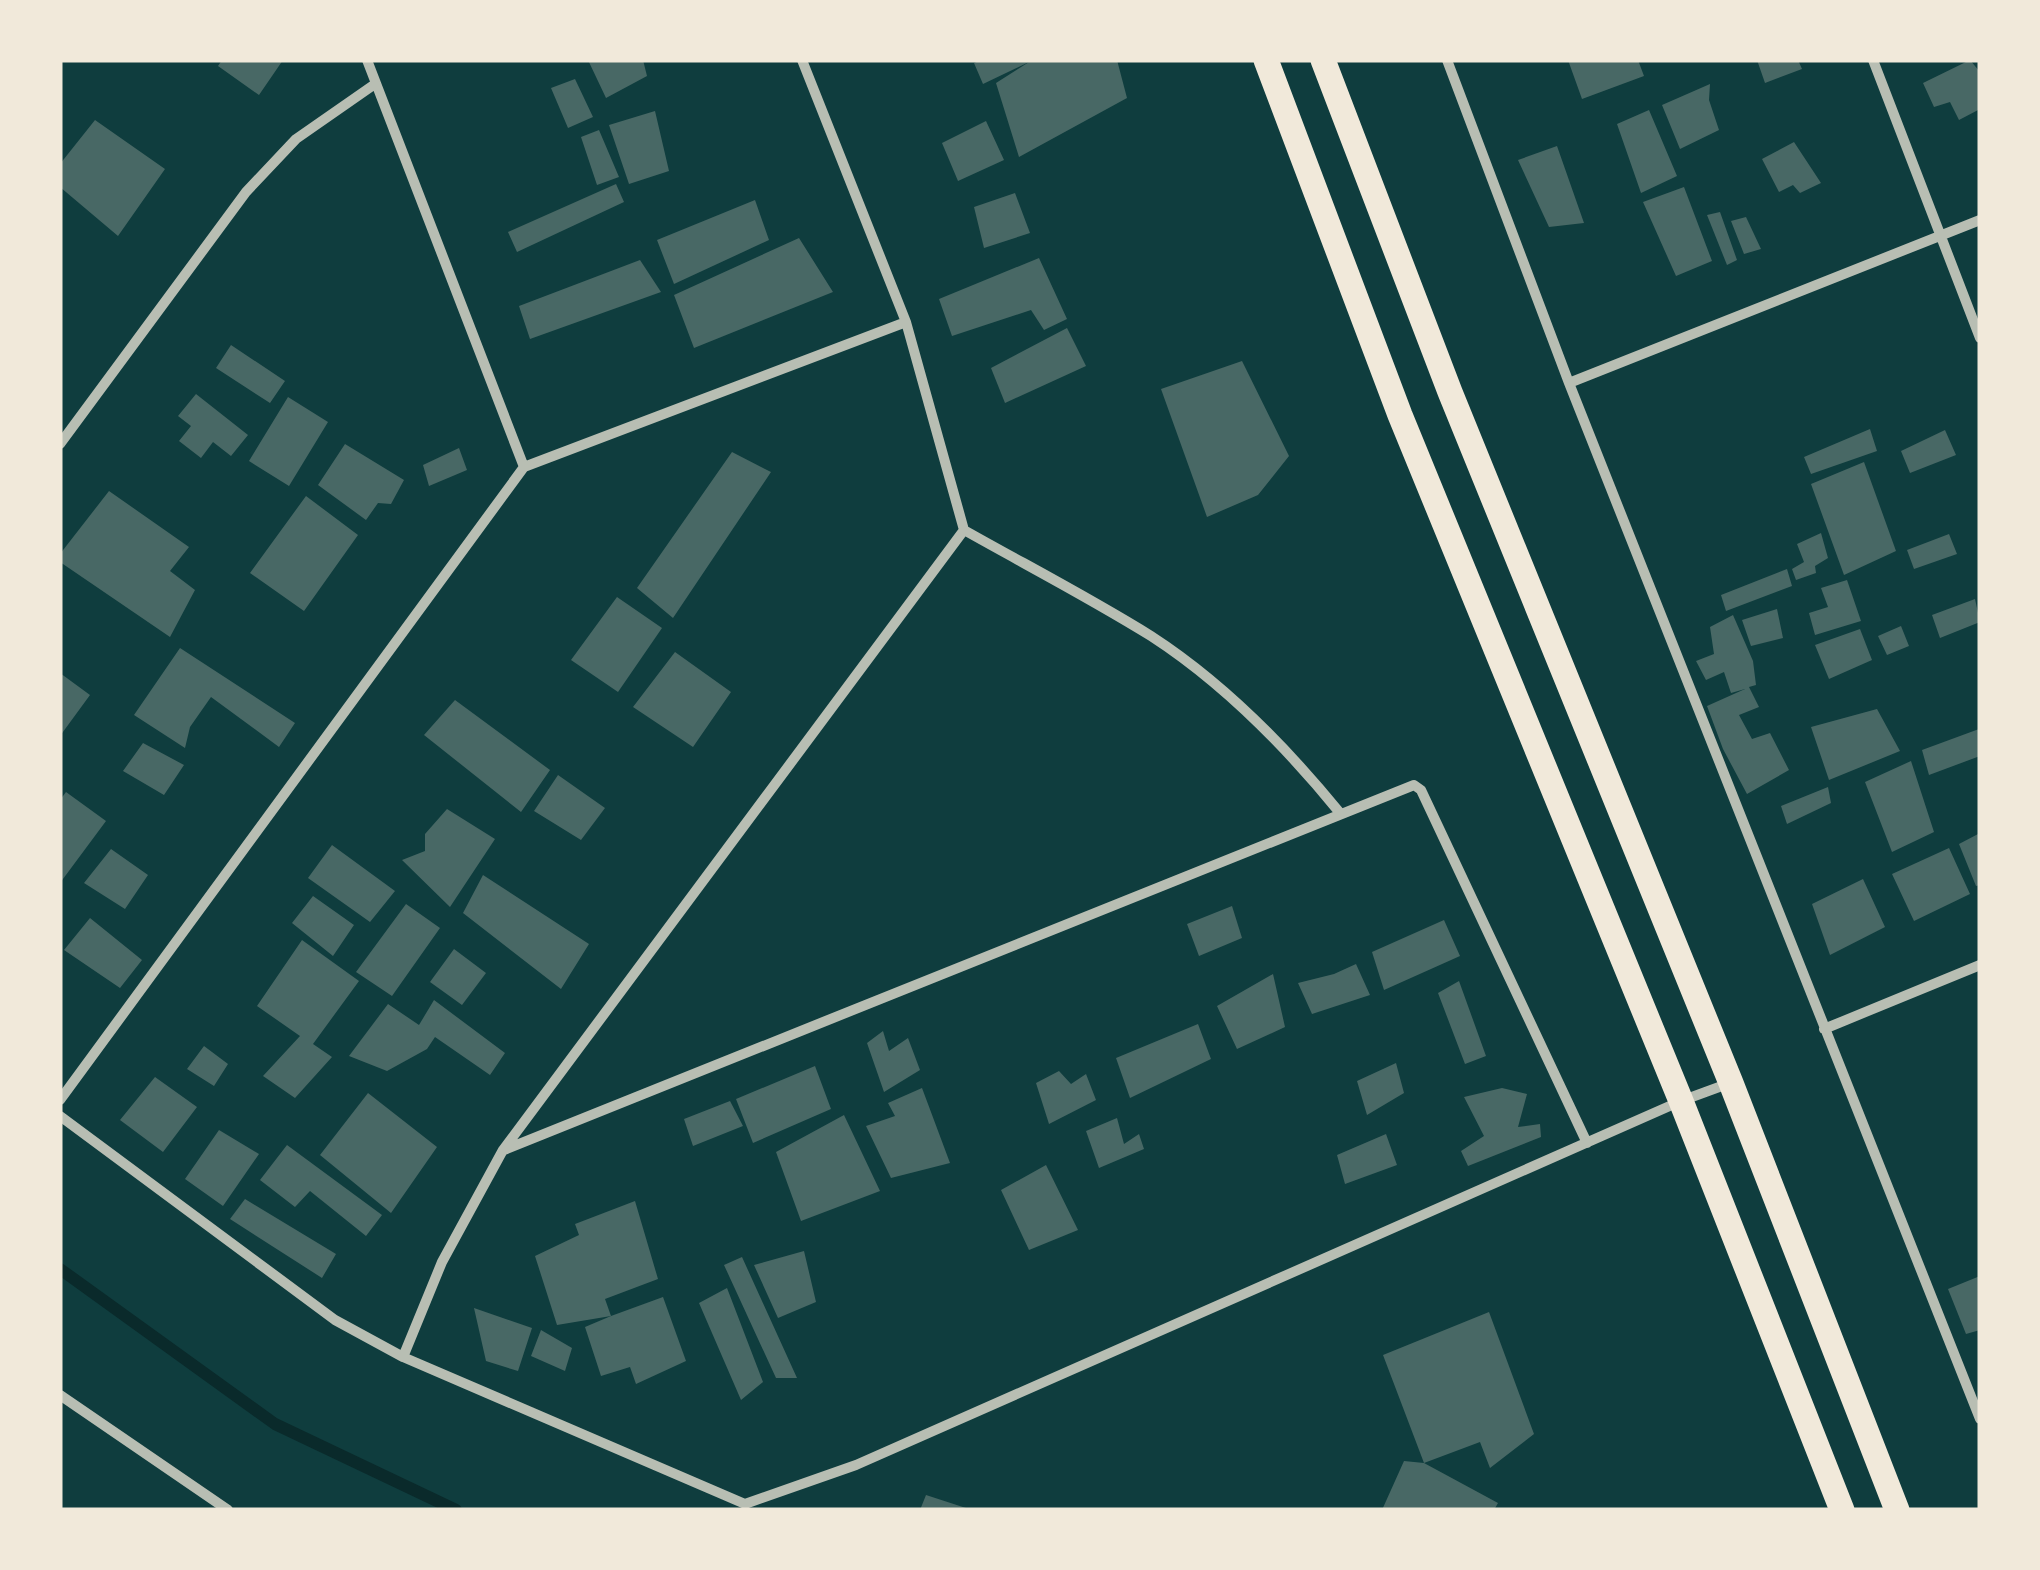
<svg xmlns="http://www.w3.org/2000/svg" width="2040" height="1570" font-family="Roboto,sans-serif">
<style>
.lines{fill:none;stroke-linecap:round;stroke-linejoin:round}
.stream{stroke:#0a2a2b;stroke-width:12}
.building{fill:#486865}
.minor{stroke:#b8beb3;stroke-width:10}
.primary{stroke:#f1e9da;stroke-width:25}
</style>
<rect width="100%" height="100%" fill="#0f3d3e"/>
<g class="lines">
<path class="stream" d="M60,1269L275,1424L456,1510"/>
</g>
<path class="building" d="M222,60H283L259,95L218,66Z
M588,60H643L647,76L606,98Z
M981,60H1117L1127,98L1019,157L996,83L1029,62L983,84L974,63Z
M1568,60H1638L1644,76L1582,99Z
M1757,60H1798L1802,69L1765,83Z
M1970,60L1980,72V109L1959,120L1950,102L1934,107L1923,83Z
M575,79L593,117L568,128L551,88Z
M1710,84L1709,100L1719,130L1680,149L1662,105Z
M1649,110L1677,176L1641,193L1617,124Z
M655,111L669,171L629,184L609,125Z
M95,120L165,169L118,236L60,187V164Z
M986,121L1004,160L958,181L942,143Z
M599,130L619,177L597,185L581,137Z
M1794,142L1821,183L1800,193L1793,185L1779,192L1762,159Z
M1557,146L1584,223L1549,227L1518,160Z
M616,184L624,202L517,252L508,232Z
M1684,187L1712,261L1676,276L1643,202Z
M1015,193L1030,233L984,248L974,207Z
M755,200L769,240L674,284L657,240Z
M1720,212L1737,260L1727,265L1707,215Z
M1746,217L1761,249L1744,254L1731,221Z
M799,238L833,292L694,348L674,295Z
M1039,258L1067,319L1044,330L1031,310L952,336L939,299Z
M640,260L661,292L530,339L519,306Z
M1067,328L1086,366L1005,403L991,368Z
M231,345L285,381L270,403L216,368Z
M1242,361L1289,456L1258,495L1207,517L1161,389Z
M196,394L248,435L231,456L213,442L201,458L179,441L191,426L178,416Z
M288,397L328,422L289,486L249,461Z
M1870,429L1877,451L1811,474L1804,457Z
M1945,430L1956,455L1910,473L1901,451Z
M345,444L404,480L391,504L378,503L366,520L318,485Z
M459,448L467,470L429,486L423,465Z
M732,452L771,472L673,618L637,588Z
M1864,462L1896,551L1844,575L1811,484Z
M109,491L189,547L170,571L195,590L170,637L60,562V554Z
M306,496L358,535L304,611L250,573Z
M1821,533L1828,558L1815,566L1816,573L1796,580L1792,569L1804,562L1797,544Z
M1949,534L1957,554L1914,569L1907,550Z
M1787,569L1792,586L1726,611L1721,595Z
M1847,580L1861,621L1815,635L1809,613L1828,607L1821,588Z
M617,597L662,628L618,692L571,660Z
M1975,599L1980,622L1940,638L1932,615Z
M1777,609L1783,638L1751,646L1742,620Z
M1733,615L1753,661L1756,685L1749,687L1759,707L1739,715L1752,739L1770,733L1789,770L1747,794L1723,749L1707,706L1745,689L1731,693L1724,672L1706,680L1696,661L1714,654L1710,627Z
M1901,626L1909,646L1887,655L1878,636Z
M1860,629L1872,660L1829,679L1815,645Z
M180,648L295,723L279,747L211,697L190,727L185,748L134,715Z
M675,652L731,692L693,747L633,707Z
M60,673L90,695L60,736Z
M455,700L550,770L521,812L424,735Z
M1877,709L1900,751L1829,780L1811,727Z
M1979,729L1980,756L1929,775L1922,750Z
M143,743L184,765L164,795L123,771Z
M1911,761L1934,832L1892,852L1865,782Z
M558,775L605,808L581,840L534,811Z
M1828,787L1831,803L1787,824L1781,806Z
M66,792L106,821L60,883V800Z
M447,809L495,839L450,907L402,860L425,851V834Z
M1980,833V885L1976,886L1959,844Z
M332,845L395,891L370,922L308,878Z
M1949,848L1970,894L1914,921L1892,874Z
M111,849L148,875L125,909L84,883Z
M483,875L589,944L561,989L463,913Z
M1863,879L1885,927L1830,955L1812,904Z
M313,896L354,925L333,956L292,923Z
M406,904L440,928L392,996L356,972Z
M1232,906L1242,938L1199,956L1187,924Z
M90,918L142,960L120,988L64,950Z
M1444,920L1460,956L1384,990L1372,952Z
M302,940L359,981L313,1044L332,1057L295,1098L263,1076L300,1036L257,1006Z
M454,949L486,973L462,1005L430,982Z
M1356,964L1370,995L1312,1014L1298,983L1334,974Z
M1273,974L1285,1027L1237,1049L1217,1006Z
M1459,981L1486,1056L1465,1064L1438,993Z
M434,1000L505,1053L490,1075L435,1037L427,1049L387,1071L349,1056L388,1004L419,1025Z
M1198,1024L1211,1059L1130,1098L1116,1058Z
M883,1031L889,1051L908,1038L920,1070L884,1092L867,1043Z
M204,1046L228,1064L214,1086L187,1069Z
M1396,1063L1404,1093L1367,1115L1357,1081Z
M815,1066L831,1109L753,1143L736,1099Z
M1059,1071L1071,1084L1086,1074L1096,1100L1049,1124L1036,1083Z
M155,1077L197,1107L163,1152L120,1120Z
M922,1088L950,1163L891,1178L866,1126L895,1116L888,1103Z
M1502,1088L1527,1094L1518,1127L1540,1124L1541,1137L1468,1166L1461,1151L1484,1136L1464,1097Z
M368,1093L437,1147L391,1213L320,1155Z
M730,1101L743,1126L693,1146L684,1119Z
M844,1115L880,1191L801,1221L776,1152Z
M1117,1118L1124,1144L1139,1134L1144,1149L1099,1168L1086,1131Z
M219,1130L259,1154L223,1206L185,1179Z
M1386,1134L1397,1165L1345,1184L1337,1155Z
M287,1145L382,1215L366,1236L310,1191L295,1207L260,1180Z
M1046,1165L1078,1230L1029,1250L1001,1190Z
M245,1199L336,1254L322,1278L230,1219Z
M635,1201L658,1279L605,1299L611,1316L663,1297L686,1361L636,1384L630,1367L601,1376L585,1327L611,1316L557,1325L535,1256L579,1235L575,1224Z
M804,1251L816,1302L778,1318L754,1265Z
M742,1257L797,1378H776L724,1265Z
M1980,1276V1330L1966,1334L1948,1289Z
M727,1288L763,1382L741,1400L699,1303Z
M474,1308L532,1328L518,1371L486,1361Z
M1489,1312L1534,1434L1490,1468L1480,1442L1424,1463L1383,1355Z
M541,1330L572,1348L565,1371L531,1356Z
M1404,1461L1424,1463L1498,1503L1494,1510H1382Z
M926,1495L969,1509V1510H920Z"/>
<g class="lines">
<path class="minor" d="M367,60L524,467
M802,60L906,322L964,530
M1447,60L1569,383L1980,1419
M1873,60L1980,338
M1569,383L1980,220
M60,444L246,192L296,139L375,84
M1824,1029L1980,965
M60,1100L524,467L906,322
M60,1116L335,1320L403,1357L745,1504L856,1465L1681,1101L1730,1083
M504,1150L1414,785L1421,790L1587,1143
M403,1357L442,1262L503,1150L964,530C1026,565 1090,598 1151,636C1222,682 1287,748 1340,813
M60,1395L228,1510"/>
<path class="primary" d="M1266,60L1400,415L1681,1101L1842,1510
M1323,60L1450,392L1731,1083L1897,1510"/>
</g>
<rect width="2040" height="1570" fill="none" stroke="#f1e9da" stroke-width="125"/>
</svg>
